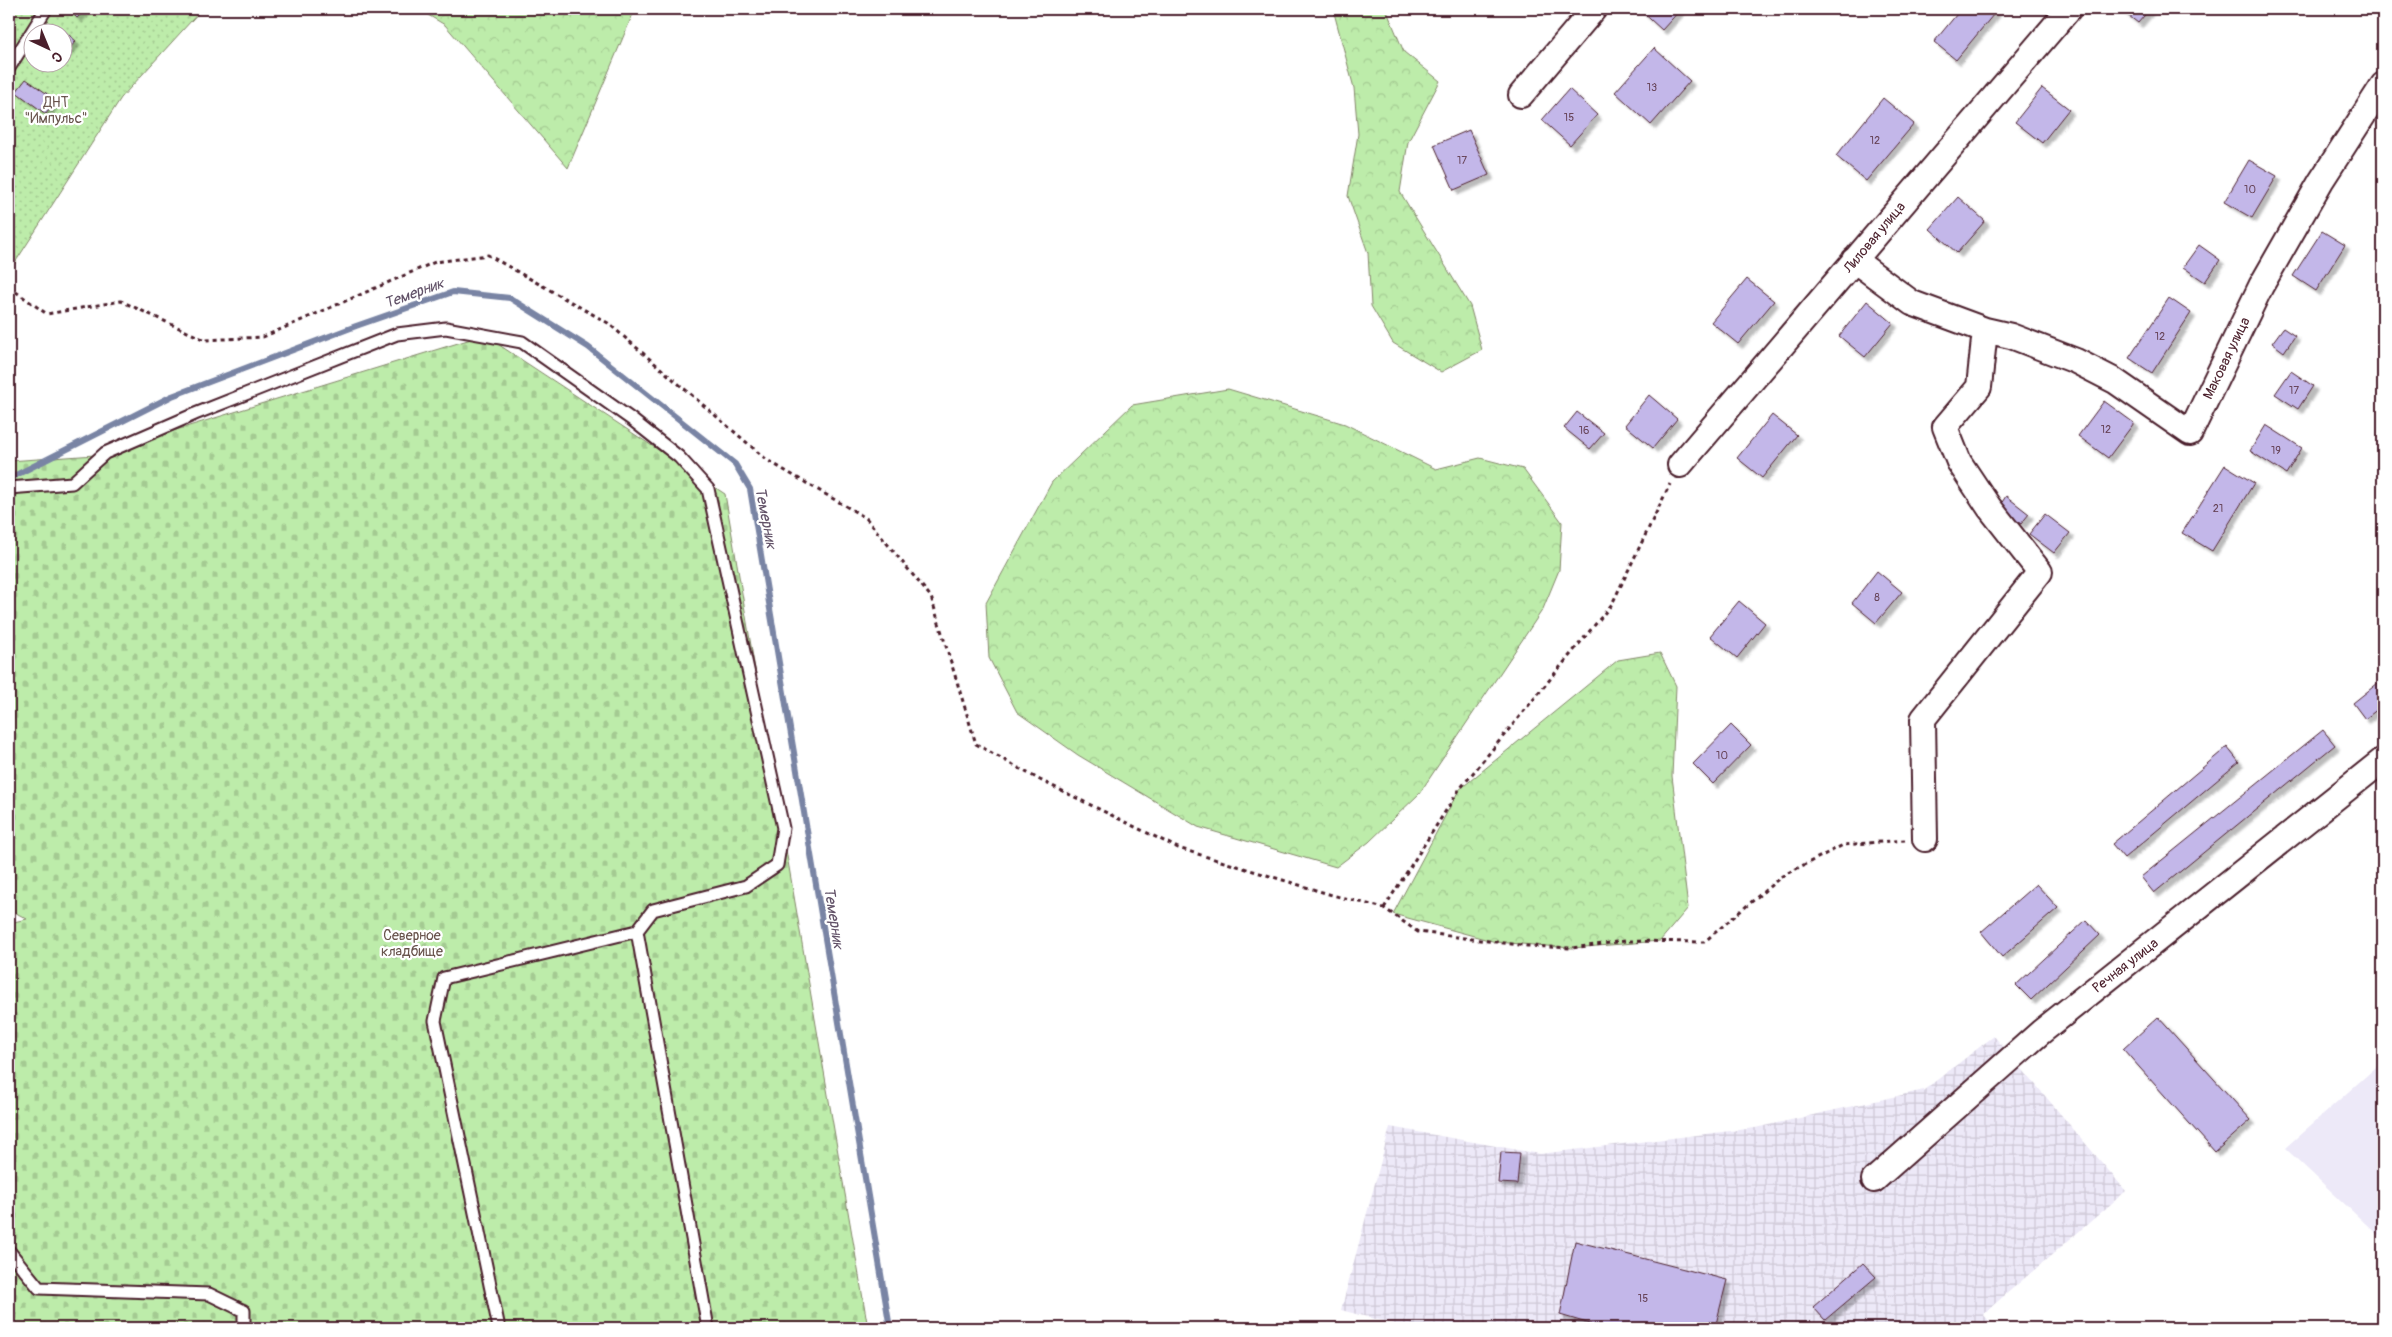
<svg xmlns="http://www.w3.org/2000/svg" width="2392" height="1337" font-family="Pangolin,sans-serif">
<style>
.built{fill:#ede9f8}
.industrial{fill:url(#industrial-grid)}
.grass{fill:url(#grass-dots);stroke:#84866a;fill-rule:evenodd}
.forest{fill:url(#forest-crowns);stroke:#84866a}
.cemetery{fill:url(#cemetery-stones);stroke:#84866a}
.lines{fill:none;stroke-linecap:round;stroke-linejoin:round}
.stream{stroke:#7984a4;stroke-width:6}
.building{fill:#c3b7e9;stroke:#4a1f2b;filter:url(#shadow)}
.service-casing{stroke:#4a1f2b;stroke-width:15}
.minor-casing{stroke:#4a1f2b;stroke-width:28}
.path{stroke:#4a1f2b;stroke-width:3;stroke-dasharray:4 4;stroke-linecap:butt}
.service{stroke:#fff;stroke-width:11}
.minor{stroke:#fff;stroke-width:24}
.labels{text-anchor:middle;stroke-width:4.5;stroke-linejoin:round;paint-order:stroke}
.number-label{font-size:11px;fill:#68455a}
.park-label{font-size:14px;fill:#67524b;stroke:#fff}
.street-label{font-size:14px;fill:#4a1f2b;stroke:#fff}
.water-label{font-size:15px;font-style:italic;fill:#625268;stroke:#fff}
</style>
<defs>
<pattern id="industrial-grid" width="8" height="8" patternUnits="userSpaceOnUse" patternTransform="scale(1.25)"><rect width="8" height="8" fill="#ede9f8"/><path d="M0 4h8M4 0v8" fill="none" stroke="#cdc7d5"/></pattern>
<pattern id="grass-dots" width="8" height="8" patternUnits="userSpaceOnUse" patternTransform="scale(1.25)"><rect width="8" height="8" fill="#bdecaa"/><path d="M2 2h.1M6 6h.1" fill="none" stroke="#a4ca92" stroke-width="1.8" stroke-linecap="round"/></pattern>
<pattern id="forest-crowns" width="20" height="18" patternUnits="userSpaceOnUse" patternTransform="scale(1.25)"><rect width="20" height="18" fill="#bdecaa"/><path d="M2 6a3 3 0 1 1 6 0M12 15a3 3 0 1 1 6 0" fill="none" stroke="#a4ca92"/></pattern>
<pattern id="cemetery-stones" width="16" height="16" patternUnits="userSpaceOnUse" patternTransform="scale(1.25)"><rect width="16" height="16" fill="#bdecaa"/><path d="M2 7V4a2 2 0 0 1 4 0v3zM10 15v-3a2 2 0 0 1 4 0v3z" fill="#a4ca92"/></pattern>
<filter id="shadow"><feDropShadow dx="4.5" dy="4.5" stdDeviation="1" flood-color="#0004"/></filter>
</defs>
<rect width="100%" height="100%" fill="#fff"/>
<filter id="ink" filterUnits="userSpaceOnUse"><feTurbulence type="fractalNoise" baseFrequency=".02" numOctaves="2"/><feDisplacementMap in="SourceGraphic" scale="10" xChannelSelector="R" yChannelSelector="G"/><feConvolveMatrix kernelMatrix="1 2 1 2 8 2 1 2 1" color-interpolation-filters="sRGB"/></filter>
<g filter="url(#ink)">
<path class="built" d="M2383,1061V1240L2285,1148Z"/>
<path class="industrial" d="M1994,1036L2126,1191L1983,1314L1995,1328H1409L1341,1310L1390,1127L1540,1154L1755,1128L1924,1090Z"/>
<path class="grass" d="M9,9H202L121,98L9,272ZM32,32H62V62H32Z"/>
<path class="forest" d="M418,9H635L568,168L445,25Z
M1333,9H1386L1404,52L1440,81L1408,142L1400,192L1470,306L1482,350L1441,372L1393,343L1371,306L1368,253L1348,196L1358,134L1354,88Z
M1228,389L1345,424L1436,469L1480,458L1523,469L1562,522L1559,570L1543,609L1419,794L1369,842L1336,867L1198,827L1078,755L1017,712L989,658L986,603L1052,482L1132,405Z
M1660,653L1676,686L1672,776L1688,908L1660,941L1572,948L1496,942L1393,914L1459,790L1618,660Z"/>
<path class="cemetery" d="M484,335L725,494L868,1328H9V923L27,919L9,909V461L95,455Z"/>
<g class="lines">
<path class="stream" d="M9,476H14L172,396L356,326L453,292L510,298L588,347L735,464L750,489L890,1328"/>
</g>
<path class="building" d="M68,9H86L77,18Z
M1562,9H1574L1569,15Z
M1639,9H1681L1662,30Z
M1961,9H1998L1956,60L1934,42Z
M2120,9H2150L2138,23Z
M57,25L76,41L62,57V32H51Z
M1654,48L1690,81L1651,125L1615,92Z
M26,79L56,100L46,114L16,92Z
M2042,88L2069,109L2042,143L2015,122Z
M1569,89L1597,115L1570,145L1542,120Z
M1883,98L1914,124L1866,181L1836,156Z
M1469,130L1489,175L1454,190L1434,145Z
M2249,160L2277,176L2252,218L2224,202Z
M1958,197L1985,221L1957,253L1930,229Z
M2322,231L2345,245L2316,291L2293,276Z
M2199,245L2220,260L2205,282L2183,267Z
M1747,279L1774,301L1738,344L1711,322Z
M2169,298L2191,313L2152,373L2129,358Z
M1867,301L1893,323L1865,357L1839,336Z
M2283,328L2295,336L2284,352L2272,343Z
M2291,371L2313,386L2298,409L2275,394Z
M1649,395L1677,419L1653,448L1625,425Z
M2104,401L2134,423L2108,458L2078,436Z
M1577,412L1604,433L1590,449L1564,428Z
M1772,415L1797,435L1762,478L1737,458Z
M2266,425L2302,448L2286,474L2250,451Z
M2225,465L2254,483L2212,551L2182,533Z
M2006,496L2029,514L2021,524L1999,507Z
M2045,514L2070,533L2054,553L2029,534Z
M1877,571L1902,592L1876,623L1852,603Z
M1739,601L1765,623L1737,658L1710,636Z
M2383,679V705L2365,719L2353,703Z
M1731,725L1751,745L1713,784L1693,764Z
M2323,730L2335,745L2154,893L2141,877Z
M2227,747L2239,762L2124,858L2112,844Z
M2036,884L2058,908L2002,957L1981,932Z
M2086,920L2100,935L2031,1000L2016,985Z
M2158,1017L2251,1120L2215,1152L2123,1049Z
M1501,1152L1520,1153L1517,1184L1498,1183Z
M1575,1241L1727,1280L1715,1328H1604L1560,1315Z
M1863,1263L1876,1277L1825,1320L1813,1307Z"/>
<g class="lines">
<defs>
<path id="service" d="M9,68L46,9
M9,488L72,483L105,453L195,414L397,334L446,328L522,342L631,419L679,457L708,489L783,828L777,865L746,886L653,910L637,931
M9,1251L39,1288L209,1294L244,1311V1328
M499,1328L435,1021L444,978L637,931L708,1328"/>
<path id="minor" d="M1521,95L1594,9
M1854,260L1912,303L1985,330L2011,336L2076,361L2115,381L2190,433L2261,286L2321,181L2383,85
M1680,465L2069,9
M1925,839L1923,719L2040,572L1989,507L1959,462L1945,427L1979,387L1985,330
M1874,1180L2041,1032L2383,760"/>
</defs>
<use href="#service" class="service-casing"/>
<use href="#minor" class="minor-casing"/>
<path class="path" d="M9,287L47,314L121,301L205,340L263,337L435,262L488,255L608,323L767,460L866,518L931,597L976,744L1040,780L1178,848L1332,895L1384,908L1418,932L1527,946L1572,948L1625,941L1704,942L1782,876L1843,845L1905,840
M1384,908L1459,790L1612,604L1670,484"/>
<use href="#service" class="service"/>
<use href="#minor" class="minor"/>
</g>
</g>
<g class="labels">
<g class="number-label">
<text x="1652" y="91">13</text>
<text x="1569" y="121">15</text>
<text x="1875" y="144">12</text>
<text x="1462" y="164">17</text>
<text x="2250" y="193">10</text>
<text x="2160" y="340">12</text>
<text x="2294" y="394">17</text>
<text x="2106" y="433">12</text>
<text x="1584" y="434">16</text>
<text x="2276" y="454">19</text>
<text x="2218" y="512">21</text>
<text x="1877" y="601">8</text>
<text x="1722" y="759">10</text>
<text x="1643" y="1302">15</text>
</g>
<g class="park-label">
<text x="56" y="107">ДНТ<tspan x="56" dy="16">"Импульс"</tspan></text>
<text x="412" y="940">Северное<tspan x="412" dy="16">кладбище</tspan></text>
</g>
<g class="street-label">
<text transform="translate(1874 237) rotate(-50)" y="5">Лиловая улица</text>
<text transform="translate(2226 358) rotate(-64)" y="5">Маковая улица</text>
<text transform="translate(2125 965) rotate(-38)" y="5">Речная улица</text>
</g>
<g class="water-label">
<text transform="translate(414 293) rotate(-20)" y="5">Темерник</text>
<text transform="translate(766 518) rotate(79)" y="5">Темерник</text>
<text transform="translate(834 918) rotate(81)" y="5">Темерник</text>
</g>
</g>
<rect width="2392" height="1337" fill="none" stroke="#fff" stroke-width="30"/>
<rect x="15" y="15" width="2362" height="1307" fill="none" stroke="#4a1f2b" stroke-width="2" filter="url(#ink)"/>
<g transform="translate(48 48) rotate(136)"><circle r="24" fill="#ffffff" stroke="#b7a5aa"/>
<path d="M0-4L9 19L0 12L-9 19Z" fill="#4a1f2b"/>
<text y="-8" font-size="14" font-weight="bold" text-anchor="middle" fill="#4a1f2b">С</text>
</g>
</svg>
